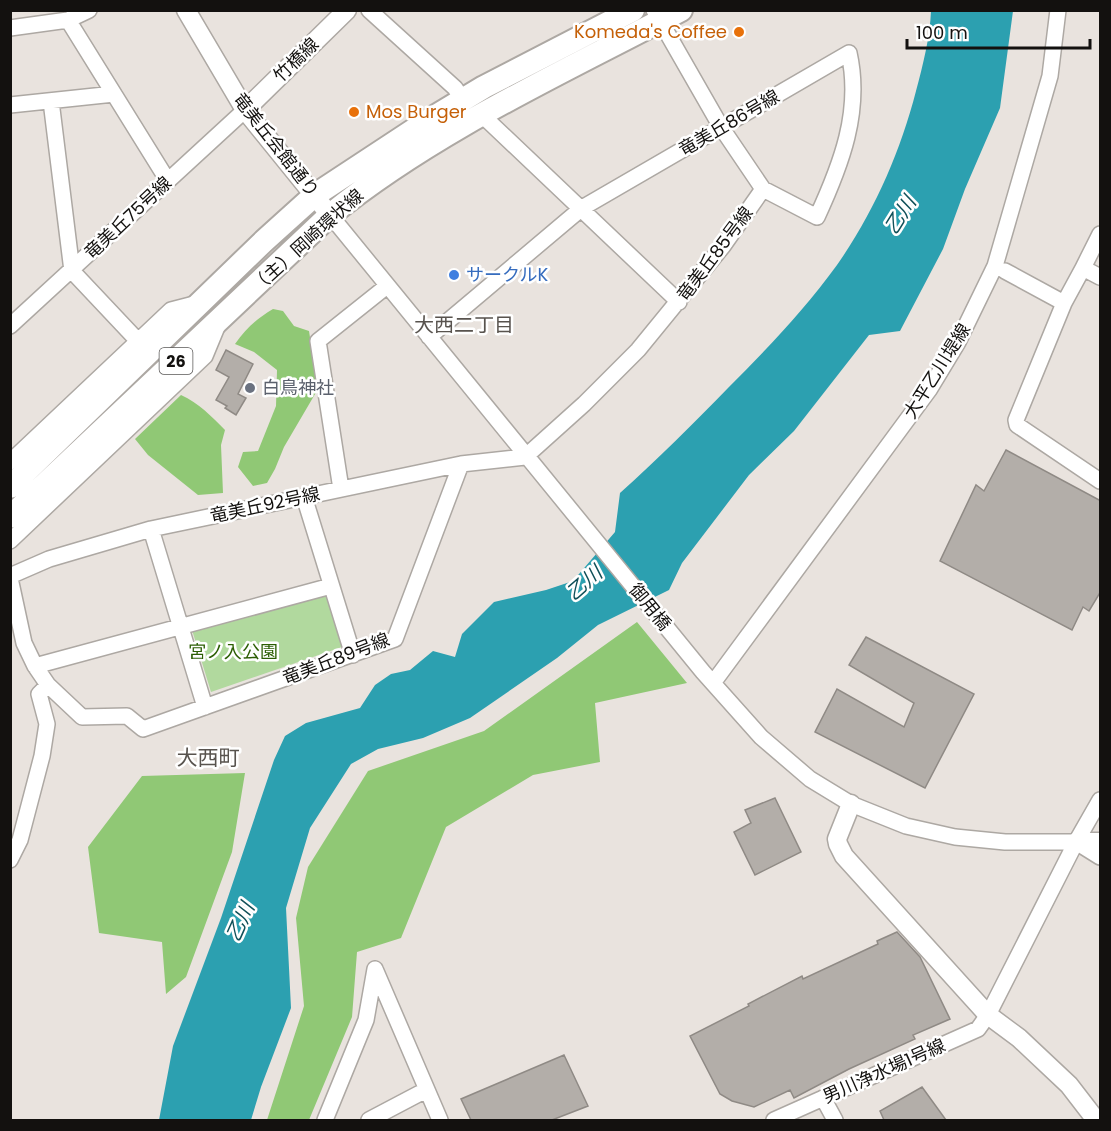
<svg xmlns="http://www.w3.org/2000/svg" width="1111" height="1131" font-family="Poppins,'Noto Sans JP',sans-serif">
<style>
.green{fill:#b1d99e}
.forest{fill:#90c875}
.water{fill:#2ca0b0}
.building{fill:#b3aea9;stroke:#8f8a85;stroke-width:1.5}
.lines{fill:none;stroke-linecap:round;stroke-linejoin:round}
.minor-casing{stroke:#ada8a3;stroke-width:18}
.tertiary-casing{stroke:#ada8a3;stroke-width:21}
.primary-casing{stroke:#ada8a3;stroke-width:26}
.minor{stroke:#fff;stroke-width:15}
.tertiary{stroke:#fff;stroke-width:18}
.primary{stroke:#fff;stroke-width:22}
.food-dot{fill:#e8710a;stroke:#fff;stroke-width:2}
.shop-dot{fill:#3f7fe0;stroke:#fff;stroke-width:2}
.worship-dot{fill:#6b7280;stroke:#fff;stroke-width:2}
.labels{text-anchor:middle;stroke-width:5;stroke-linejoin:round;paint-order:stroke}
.shield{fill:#fff;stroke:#5a5857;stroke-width:1.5}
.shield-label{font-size:16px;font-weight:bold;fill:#13110f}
.food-label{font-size:18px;fill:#c56008;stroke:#fff;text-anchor:end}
.street-label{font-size:18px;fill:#13110f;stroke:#fff}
.shop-label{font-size:18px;fill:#366cbe;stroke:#fff;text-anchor:start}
.worship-label{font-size:18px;fill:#5b616d;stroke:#fff;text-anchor:start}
.park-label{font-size:18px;fill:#2c5e04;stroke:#fff}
.water-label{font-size:20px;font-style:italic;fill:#105059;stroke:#fff}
.neighbourhood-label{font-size:20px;fill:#58534e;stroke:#fff}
.quarter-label{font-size:21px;fill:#58534e;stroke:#fff}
</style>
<rect width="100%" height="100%" fill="#e9e3de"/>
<path class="green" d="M326,594L342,647L211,692L192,630Z"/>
<path class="forest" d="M273,309L283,311L294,326L309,331L318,389L284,447L275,469L267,483L253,486L238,467L243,452L258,451L276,406L277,370L254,352L235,344C246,329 256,319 273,309Z
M181,395C199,403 211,416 225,430L221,445L223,493L198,495L148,455L135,439Z
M637,622L687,683L595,703L600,762L533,775L446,827L401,938L357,952L352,1017L309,1120H267L304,1006L296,918L308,867L368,771L484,731Z
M245,773L232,852L186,977L166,994L162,942L99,933L88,847L142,776Z"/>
<path class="water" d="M931,11H1013L1000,108L965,189L943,249L900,331L869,335L794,431L749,475L682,563L669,590L598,625L557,658L470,718L423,738L378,749L351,764L310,828L286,908L291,1008L261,1087L251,1120H159L173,1046L221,918L274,760L285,736L306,723L360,708L375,685L391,674L410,670L433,651L455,657L462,634L494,602L546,590L573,581L615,532L620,493C658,459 693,424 728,388C767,349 805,309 837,265C874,212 900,153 916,91C923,65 930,37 931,11Z"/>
<path class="building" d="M226,350L253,364L238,394L246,398L236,415L225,408L227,406L216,400L229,377L216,370Z
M1006,450L1101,501V591L1089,611L1083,607L1072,630L940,561L976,485L984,491Z
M866,637L974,694L925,788L815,732L837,689L904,727L914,703L849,665Z
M775,798L801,852L755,875L734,832L751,823L745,810Z
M897,932L920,957L950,1019L913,1035L915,1039L849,1069L794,1098L790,1090L754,1107L732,1101L720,1094L690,1036L749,1006L748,1004L802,976L803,979L878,944L877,941Z
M564,1055L588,1106L552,1120H471L461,1099Z
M922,1087L946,1120H884L880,1111Z"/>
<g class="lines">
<defs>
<path id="minor" d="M369,10L455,88L463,100
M68,20L168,181
M10,28L68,20L89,10
M51,101L72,271L138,341
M10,105L114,94
M482,115L679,302
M330,215L703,672L761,737L810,779L851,804L906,826L955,837L1005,842H1076L1100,857
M1083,268L1100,234
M1005,271L1064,303
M1100,277L1083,268L1064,303L1016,420L1017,425L1100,481
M10,326L245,110
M429,337L582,208L849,53C862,111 841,165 817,217L763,189L721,127L654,10
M10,462L171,310L198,303
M341,489L318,341L387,286
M311,495L306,503L353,655
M151,529L205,707
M10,541L205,356L217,327
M10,576L49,559L151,529L461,464L525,457L584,404L638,350L723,246L763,189
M10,578L24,643L35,666L48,685L82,717L127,716L143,729L395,639L461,464
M35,666L331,586
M713,683L929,390L958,342L995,266L1050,76L1058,10
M10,860L20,840L42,756L47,724L39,694L48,685
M375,969L440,1120
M823,1098L835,1120
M325,1120L366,1020L375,969
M369,1120L426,1090
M774,1120L978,1029L988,1015L1076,842L1100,800"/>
<path id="tertiary" d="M186,10L245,110L330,215
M245,110L347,10
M851,804L837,839L838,844L844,856L988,1015L1019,1038L1069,1085L1096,1120
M1076,842H1100"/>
<path id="primary" d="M10,487L264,241L315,195L426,122L484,87L633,10
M10,517L330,215C435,130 562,73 681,10"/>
</defs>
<use href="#minor" class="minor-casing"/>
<use href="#tertiary" class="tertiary-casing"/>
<use href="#primary" class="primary-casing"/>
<use href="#minor" class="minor"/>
<use href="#tertiary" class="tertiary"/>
<use href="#primary" class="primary"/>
</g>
<g class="food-dot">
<circle cx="739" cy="32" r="6"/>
<circle cx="354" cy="112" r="6"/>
</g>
<circle class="shop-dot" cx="454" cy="275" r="6"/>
<circle class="worship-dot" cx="250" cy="388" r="6"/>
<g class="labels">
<rect class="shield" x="159.5" y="348" width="33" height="26" rx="4.5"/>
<g class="shield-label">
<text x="176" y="367">26</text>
</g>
<g class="food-label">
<text x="727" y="38">Komeda's Coffee</text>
<text x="366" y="118" text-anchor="start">Mos Burger</text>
</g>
<g class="street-label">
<text transform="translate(296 60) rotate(-44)" y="6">竹橋線</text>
<text transform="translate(729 123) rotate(-30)" y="6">竜美丘86号線</text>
<text transform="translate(276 145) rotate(52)" y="6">竜美丘会館通り</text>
<text transform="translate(128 218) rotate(-43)" y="6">竜美丘75号線</text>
<text transform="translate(307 241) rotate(-42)" y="6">（主）岡崎環状線</text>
<text transform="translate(715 254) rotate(-53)" y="6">竜美丘85号線</text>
<text transform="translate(937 371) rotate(-58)" y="6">大平乙川堤線</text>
<text transform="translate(265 505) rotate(-12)" y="6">竜美丘92号線</text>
<text transform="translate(650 607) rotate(51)" y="6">御用橋</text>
<text transform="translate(336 659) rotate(-21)" y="6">竜美丘89号線</text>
<text transform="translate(884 1071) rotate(-24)" y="6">男川浄水場1号線</text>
</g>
<g class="shop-label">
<text x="466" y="281">サークルK</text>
</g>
<g class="worship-label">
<text x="262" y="394">白鳥神社</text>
</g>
<g class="park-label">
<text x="233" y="658">宮ノ入公園</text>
</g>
<g class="water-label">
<text transform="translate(900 215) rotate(-58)" y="7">乙川</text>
<text transform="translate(584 583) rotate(-41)" y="7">乙川</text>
<text transform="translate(240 922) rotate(-66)" y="7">乙川</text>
</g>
<g class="neighbourhood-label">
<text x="464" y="332">大西二丁目</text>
</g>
<g class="quarter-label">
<text x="208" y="765">大西町</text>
</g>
</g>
<rect width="1111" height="1131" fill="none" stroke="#13110f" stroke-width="24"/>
<path d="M907 39v9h183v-9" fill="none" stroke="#13110f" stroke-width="3"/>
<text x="916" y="39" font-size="18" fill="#13110f" stroke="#ffffff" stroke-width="4.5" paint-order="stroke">100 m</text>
</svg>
